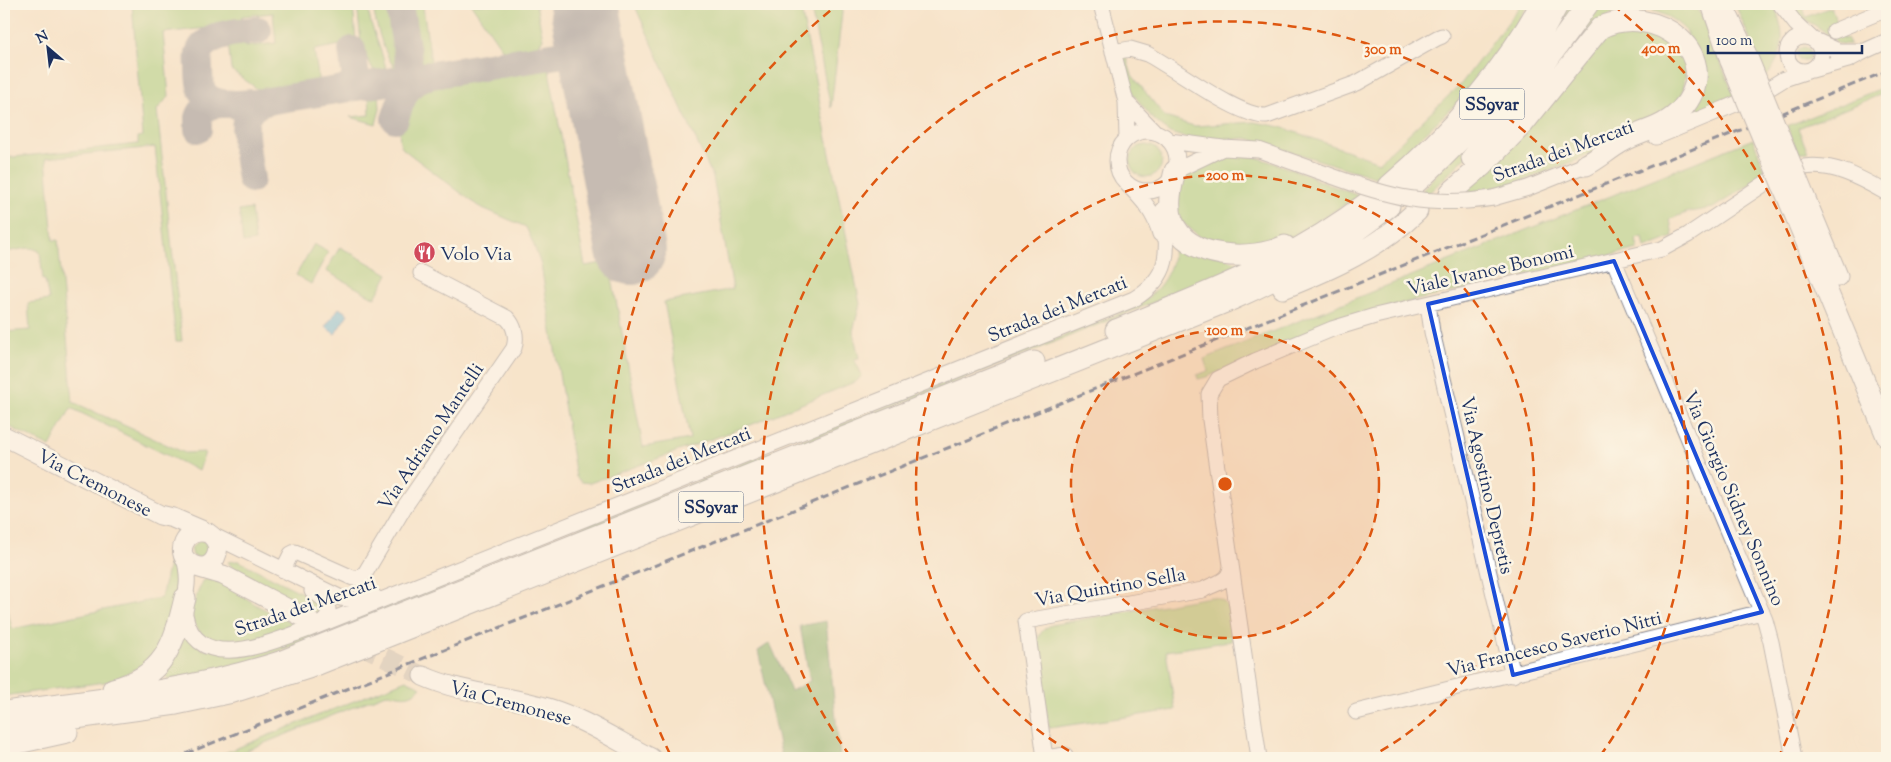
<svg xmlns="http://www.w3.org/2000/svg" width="1891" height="762" font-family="'Sorts Mill Goudy',serif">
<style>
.green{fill:#a2d07e;stroke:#5e806e}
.forest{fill:#81b26d;stroke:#4e7066}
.water{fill:#61b7de;stroke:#3e739e}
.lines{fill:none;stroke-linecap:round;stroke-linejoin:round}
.taxiway{stroke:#898a94;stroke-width:28}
.runway{stroke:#898a94;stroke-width:70}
.major-tunnel{stroke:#cbc0b5;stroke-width:19;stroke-dasharray:19 9;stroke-linecap:butt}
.minor-casing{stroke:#898a94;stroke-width:17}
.major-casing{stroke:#898a94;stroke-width:21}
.highway-casing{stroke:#898a94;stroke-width:23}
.minor{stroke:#fff;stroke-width:15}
.major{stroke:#fff;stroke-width:19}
.highway{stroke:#fff;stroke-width:21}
.rail{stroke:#1b2f5e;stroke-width:3;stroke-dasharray:8 4;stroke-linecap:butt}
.minor-bridge-casing{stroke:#898a94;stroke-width:17;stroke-linecap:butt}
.highway-bridge-casing{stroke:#898a94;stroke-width:23;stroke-linecap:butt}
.minor-bridge{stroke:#fff;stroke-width:15}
.highway-bridge{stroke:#fff;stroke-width:21}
.marked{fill:none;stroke:#1d4ed8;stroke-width:4;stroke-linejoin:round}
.ring{fill:none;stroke:#de5710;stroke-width:2.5;stroke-dasharray:9 6}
.labels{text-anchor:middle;stroke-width:5;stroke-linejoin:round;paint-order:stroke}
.shield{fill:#fcf5e5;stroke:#5e6a86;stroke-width:1}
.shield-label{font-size:18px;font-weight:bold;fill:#1b2f5e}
.street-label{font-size:19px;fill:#1b2f5e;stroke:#fcf5e5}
.poi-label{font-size:19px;fill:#1b2f5e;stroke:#fcf5e5;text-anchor:start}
.centre{fill:#de5710;stroke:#fcf5e5;stroke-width:2.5}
.ring-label{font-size:15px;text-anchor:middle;font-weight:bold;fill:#de5710;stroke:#fcf5e5;stroke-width:5;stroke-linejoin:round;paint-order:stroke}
</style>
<rect width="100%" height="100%" fill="#fcf5e5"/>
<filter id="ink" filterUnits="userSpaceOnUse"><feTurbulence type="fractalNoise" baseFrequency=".02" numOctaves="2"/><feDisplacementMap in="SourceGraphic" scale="10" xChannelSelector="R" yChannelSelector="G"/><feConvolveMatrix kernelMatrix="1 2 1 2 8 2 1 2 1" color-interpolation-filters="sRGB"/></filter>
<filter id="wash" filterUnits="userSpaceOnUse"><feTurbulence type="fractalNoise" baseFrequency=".0096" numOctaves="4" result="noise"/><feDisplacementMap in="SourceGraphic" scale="20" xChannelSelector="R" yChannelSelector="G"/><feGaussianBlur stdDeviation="1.12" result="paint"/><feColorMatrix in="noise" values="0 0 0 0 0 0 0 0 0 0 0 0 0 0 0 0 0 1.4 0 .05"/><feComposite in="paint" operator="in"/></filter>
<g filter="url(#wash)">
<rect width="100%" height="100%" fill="#f7e4cb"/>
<path class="green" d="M146,4H353L356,42L314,50L318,75V80L259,90L231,70L228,41L244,40L245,47L276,43L273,13L242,16V24L163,33L169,96L157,110L182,341H176L155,147L46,158L53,240H58L73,402L185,453L205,452L199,471L71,408L50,447L4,424V332L30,330L28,303L49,300L45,280H43L40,252C29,243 16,253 4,251V158L138,144V137L143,136L132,5Z
M357,4H367C370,29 383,50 387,74L377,76L364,53L363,42H361Z
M373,4H396L406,71L397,70C385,59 374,20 373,4Z
M403,4H439L423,7L432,68L418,69L412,62Z
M471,4H536L543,39L533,52L507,56Z
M634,4H800L860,304L853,331L859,358L854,359L862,375L857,381L753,424L590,483L582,482L576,477L541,265L533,243L526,227L478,206L403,149C392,135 408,94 422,85L548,65L585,266L609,262L643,447L690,439L664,302L733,289L713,177Z
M810,4H843L831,108Z
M1520,4H1528L1516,25L1464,96L1378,178L1246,138L1217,141H1196L1170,133L1153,119L1133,94L1122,57H1126L1132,75L1165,117L1194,126L1255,122L1281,127L1379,162L1461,84L1515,13Z
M1570,4H1579L1467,156L1430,192H1421L1550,40Z
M1595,4H1692C1707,19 1711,36 1718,55C1723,69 1729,82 1734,95L1681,119L1690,106L1687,32C1667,10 1638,3 1611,14L1498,136Z
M1735,4H1774C1785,34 1787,50 1766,77Z
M1792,4H1802L1806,17L1831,7L1844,39L1847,38L1850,44C1836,46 1832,37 1822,30C1810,21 1798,19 1792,4Z
M1642,20L1688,59L1681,103L1582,158L1507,187L1506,185L1485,190L1459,193L1598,38Z
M1797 54a7 7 0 1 1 14 0a7 7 0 1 1-14 0Z
M1887,86V92L1798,128L1808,153H1798L1787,126Z
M379,93L380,109L376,124L350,117L370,115L369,94Z
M1753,139L1765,170L1760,174L1758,179L1713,208L1689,212L1670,219L1673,237L1645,248L1643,237L1636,239L1638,249L1391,306L1206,377L1198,379L1197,375L1208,371L1204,359Z
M1130 161a16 16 0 1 1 32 0a16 16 0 1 1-32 0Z
M1231,155L1256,157L1314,177V179L1359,196L1293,236L1264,248L1209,244L1177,218C1179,205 1178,190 1183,178C1186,168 1220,156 1231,155Z
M251,209L255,241L243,243L239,211Z
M1173,234L1244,266L310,641L254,660L169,680L166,676L177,655L184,635L204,650L346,622L1131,309C1160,293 1178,268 1173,234Z
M314,244L328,252L311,284L296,275Z
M340,247L388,274L375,298L326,271Z
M200,540L207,542L210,552L203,559L193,556L191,548Z
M172,551L178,575V588L168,629L151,661L112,681L4,696V594L12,629L161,598Z
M233,561H239L314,599L321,605L320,617C295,605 243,584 228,562Z
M207,579L223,583L258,606L296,625L290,627L291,630L230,646L205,639L193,622L191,611L199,589L203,581Z
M1210,597C1230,597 1230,615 1233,631L1231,633L1232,641L1166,651L1175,710L1049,728L1037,645C1038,633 1045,626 1056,624Z
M406,680L421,687C405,703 400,691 383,695L228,758H212Z"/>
<path class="forest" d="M826,621L840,758H782L758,651L770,643L791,691L810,681L800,626Z"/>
<path class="water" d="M339,308L348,314L335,334L325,327Z"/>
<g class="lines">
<path class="taxiway" d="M399,4L410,71L415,75L428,76
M258,30C241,32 221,32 206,43C198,49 198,56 199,67C199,74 199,83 202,90C210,108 239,104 255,103L558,55C577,51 589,38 587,18
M352,50L356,79L362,84L369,85
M395,119C401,100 406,82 427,76
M198,129C197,109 208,103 226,104
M251,179C249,164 240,125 249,113C253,106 261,103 269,101"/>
<path class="runway" d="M584,4L631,250"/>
</g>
</g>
<g filter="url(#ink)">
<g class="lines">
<path class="major-tunnel" d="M309,620L423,676"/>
<defs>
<path id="minor" d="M1101,4L1126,102
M1781,5L1796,24L1811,38
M1834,31L1887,9
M1787 54a17 17 0 1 1 34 0a17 17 0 1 1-34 0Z
M1817,41L1838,51H1860
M1113,52L1130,49L1147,54C1176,69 1238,117 1267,116L1357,83L1437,38L1442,36
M1812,70L1848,60L1867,50L1887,41
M1771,87L1784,79L1808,71
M1117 161a30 30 0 1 1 60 0a30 30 0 1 1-60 0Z
M1656,137L1738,103
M1127,139L1126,102L1155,132
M1169,141L1223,148L1259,150L1329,175
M1804,167C1835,163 1860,178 1887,193
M1175,171L1223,148
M1127,184C1142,199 1155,213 1160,234
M1493,198L1528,188L1595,161
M1614,261L1765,620L1771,642L1794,758
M1428,304L1432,332L1513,675
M208,533L341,598L354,600L374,596
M183,554C186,564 188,574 187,585C186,595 183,604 185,615C198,677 272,641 309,629L1134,299C1173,275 1168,249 1163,210
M283,570L291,554L295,552L353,578H358L364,575L405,506L514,348C517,337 515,326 507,318L421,273
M312,591C324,598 331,604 327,618L321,624
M1356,712L1762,612
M1045,758L1026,621L1203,590C1216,582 1231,583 1231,564
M1045,758L1065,755
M1259,758L1210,420L1209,394L1218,379L1255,361L1332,329L1375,316L1662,249L1688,235L1770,180"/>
<path id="major" d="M4,436L160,515L173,518L208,533C228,546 213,575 193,565C172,556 185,526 208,533
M196,567L223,575L309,620
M423,676C463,694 507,695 548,708C585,719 617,741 651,758"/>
<path id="highway" d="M1712,4L1731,61
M1726,13L1746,55
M1472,158L1511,110L1588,4
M1175,171C1171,187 1167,204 1172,220C1187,261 1253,261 1285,246
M1389,186C1450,134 1502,73 1541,4
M1408,190C1468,137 1521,75 1558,4
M1450,193L1483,165L1523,124L1600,28C1657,0 1728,57 1681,110C1665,128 1641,131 1621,142C1609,149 1598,159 1586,165
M1804,197L1837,276
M1790,202L1887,436
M1283,288C1331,269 1380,247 1417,211
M1116,330C1208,293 1291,262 1371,200
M113,689C164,677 174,645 185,598
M4,712C97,700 190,691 280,662L1034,362
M4,728L176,704L233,692L308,668L1233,299C1289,274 1342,244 1389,206
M4,746L67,732"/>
</defs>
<use href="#minor" class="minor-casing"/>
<use href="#major" class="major-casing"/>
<use href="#highway" class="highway-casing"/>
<use href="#minor" class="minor"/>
<use href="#major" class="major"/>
<use href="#highway" class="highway"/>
<path class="rail" d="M1781,114L1887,71
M175,758L1748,127"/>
<defs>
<path id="minor-bridge" d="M1329,175C1389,197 1429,208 1493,198"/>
<path id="highway-bridge" d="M1746,55L1804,197
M1731,61L1790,202"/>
</defs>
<use href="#minor-bridge" class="minor-bridge-casing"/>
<use href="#highway-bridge" class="highway-bridge-casing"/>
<use href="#minor-bridge" class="minor-bridge"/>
<use href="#highway-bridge" class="highway-bridge"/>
</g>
</g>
<path d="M0 0H1891V762H0ZM1614,261L1762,612L1513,675L1428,304Z" fill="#f7e4cb" fill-opacity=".55" fill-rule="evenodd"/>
<path class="marked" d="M1614,261L1762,612L1513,675L1428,304Z"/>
<circle cx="1225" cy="484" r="154" fill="#de5710" fill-opacity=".12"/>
<g class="ring">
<circle cx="1225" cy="484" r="154"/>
<path d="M1082 758A309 309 0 1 1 1368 758"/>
<path d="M850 756A463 463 0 1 1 1600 756"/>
<path d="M670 754A617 617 0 0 1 837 5M1613 5A617 617 0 0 1 1780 754"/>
</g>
<defs>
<symbol id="restaurant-disc" viewBox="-11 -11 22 22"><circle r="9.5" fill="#d1495b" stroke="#fcf5e5"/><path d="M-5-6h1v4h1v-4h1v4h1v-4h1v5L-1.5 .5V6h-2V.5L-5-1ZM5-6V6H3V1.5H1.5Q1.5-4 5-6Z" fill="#fff"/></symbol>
</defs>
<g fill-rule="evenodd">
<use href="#restaurant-disc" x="412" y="240" width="25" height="25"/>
</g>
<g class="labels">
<g class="shield">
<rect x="1459.5" y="88.5" width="65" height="31" rx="4"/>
<rect x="678.5" y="491.5" width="65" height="31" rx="4"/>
</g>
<g class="shield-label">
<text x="1492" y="110">SS9var</text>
<text x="711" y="513">SS9var</text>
</g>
<g class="street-label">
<text transform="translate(1563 150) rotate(-20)" y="7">Strada dei Mercati</text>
<text transform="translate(1490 269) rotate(-13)" y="7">Viale Ivanoe Bonomi</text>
<text transform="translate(1057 308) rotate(-22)" y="7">Strada dei Mercati</text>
<text transform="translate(430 436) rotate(-56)" y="7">Via Adriano Mantelli</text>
<text transform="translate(681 459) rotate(-22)" y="7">Strada dei Mercati</text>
<text transform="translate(95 482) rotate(27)" y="7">Via Cremonese</text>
<text transform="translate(1488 485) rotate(77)" y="7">Via Agostino Depretis</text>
<text transform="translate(1735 498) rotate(67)" y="7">Via Giorgio Sidney Sonnino</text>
<text transform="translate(1110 586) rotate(-10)" y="7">Via Quintino Sella</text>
<text transform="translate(305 605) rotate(-19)" y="7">Strada dei Mercati</text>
<text transform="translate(1554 643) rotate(-14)" y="7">Via Francesco Saverio Nitti</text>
<text transform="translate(511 702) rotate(15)" y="7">Via Cremonese</text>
</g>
<g class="poi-label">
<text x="440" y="260">Volo Via</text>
</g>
</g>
<circle cx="1225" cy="484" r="8" class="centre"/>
<g class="ring-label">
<text x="1661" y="53">400 m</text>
<text x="1383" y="54">300 m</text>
<text x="1225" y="180">200 m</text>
<text x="1225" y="335">100 m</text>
</g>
<rect width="1891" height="762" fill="none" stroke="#fcf5e5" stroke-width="20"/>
<g transform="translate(48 48) rotate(332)" stroke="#fcf5e5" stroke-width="4" paint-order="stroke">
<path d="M0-4L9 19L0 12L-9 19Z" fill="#1b2f5e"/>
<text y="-8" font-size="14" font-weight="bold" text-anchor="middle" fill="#1b2f5e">N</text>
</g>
<path d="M1708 45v8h154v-8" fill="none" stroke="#1b2f5e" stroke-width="2.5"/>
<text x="1716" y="45" font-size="15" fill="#1b2f5e" stroke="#fcf5e5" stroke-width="4" paint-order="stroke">100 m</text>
</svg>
